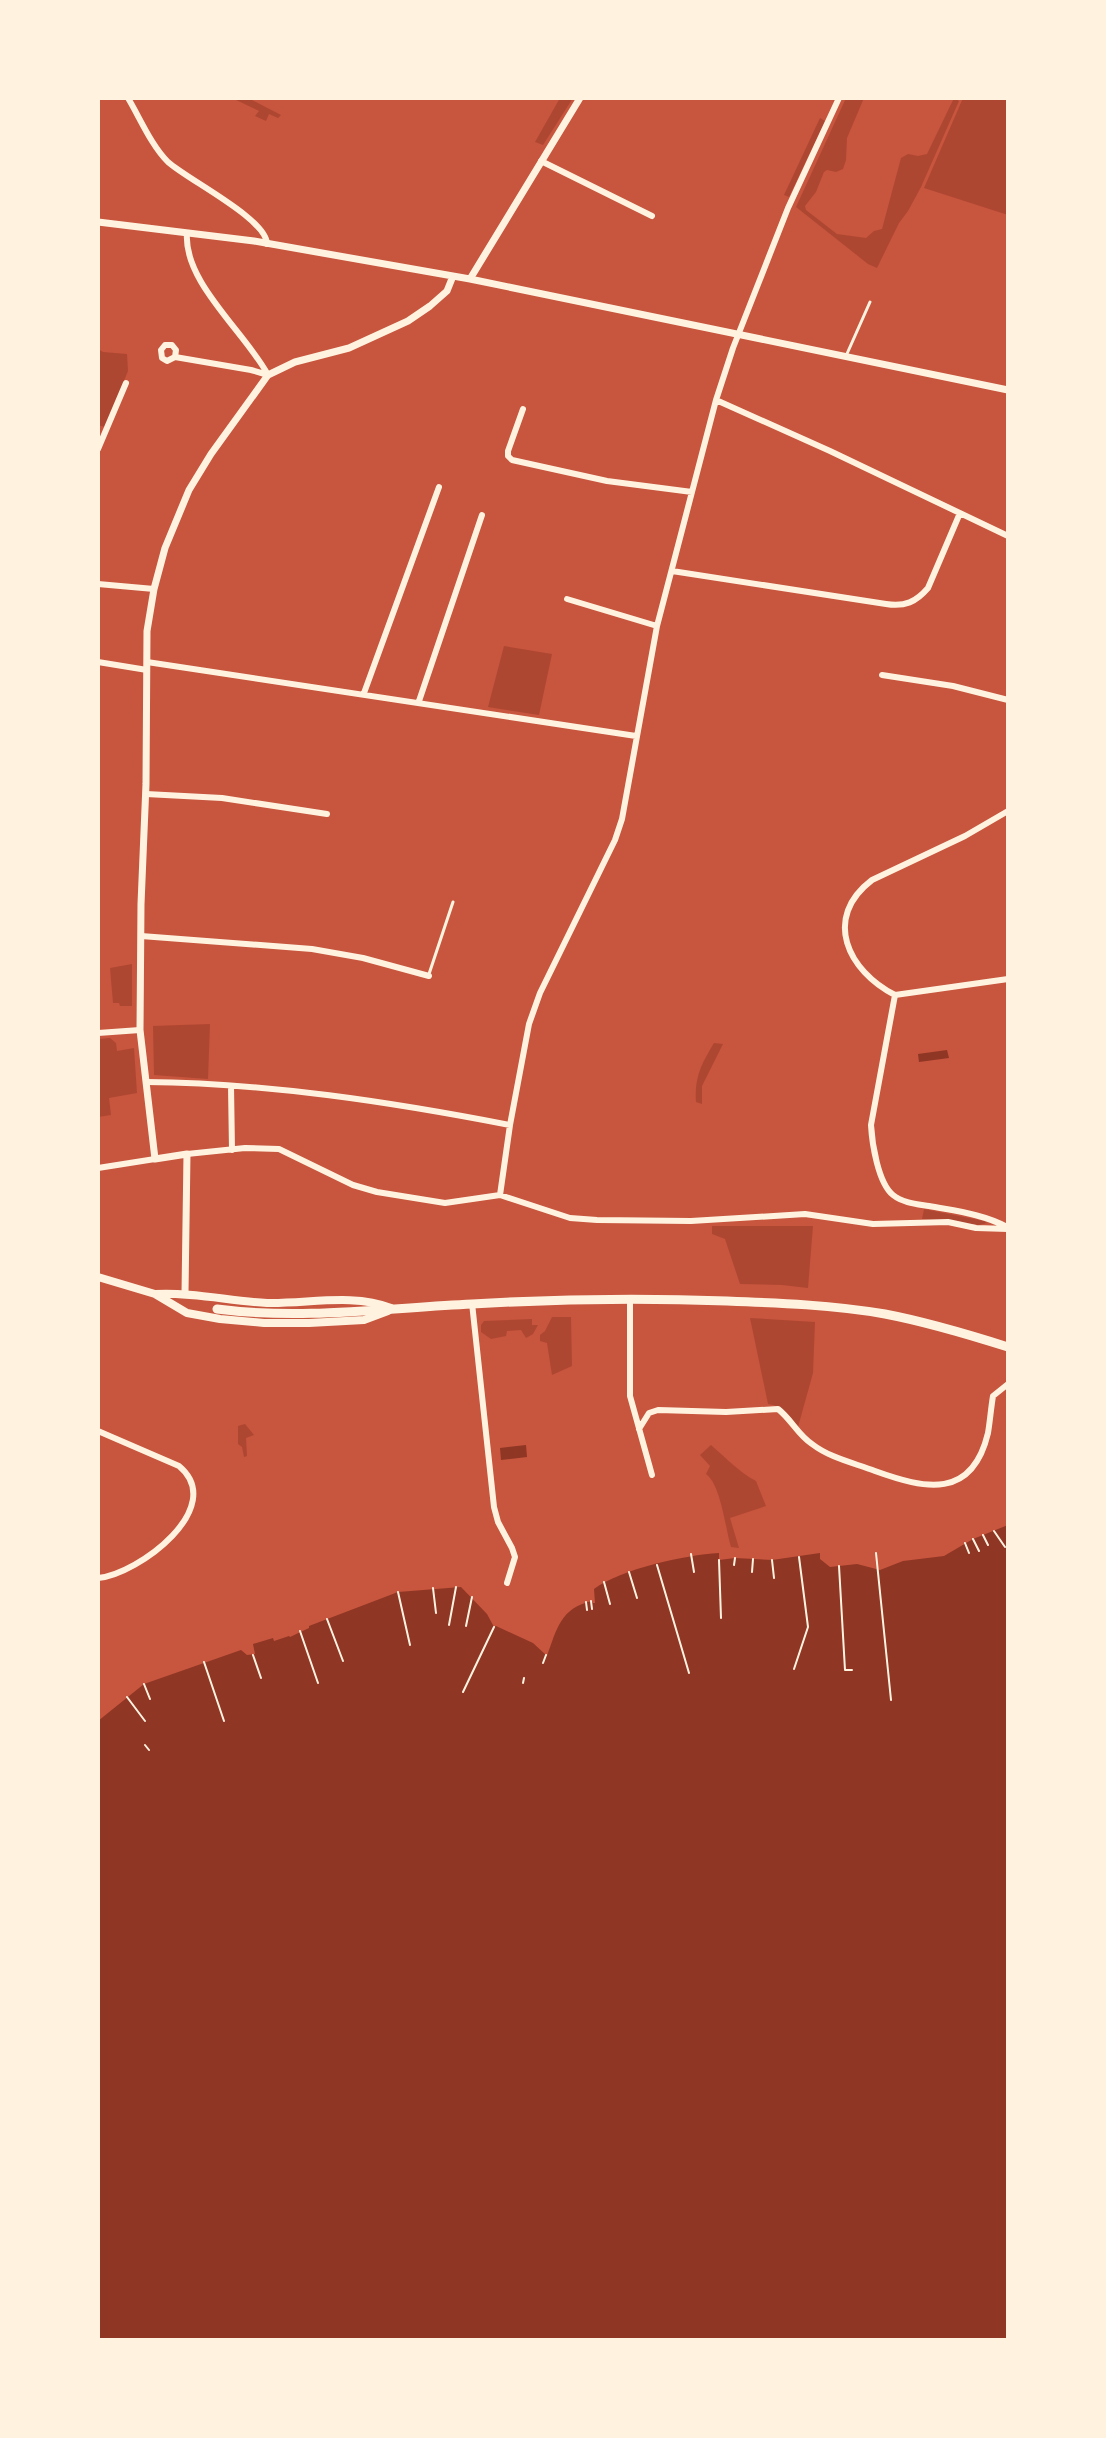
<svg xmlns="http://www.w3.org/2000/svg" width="1106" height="2438" font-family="Mulish,sans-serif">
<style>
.green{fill:#ae4732}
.water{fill:#8f3625}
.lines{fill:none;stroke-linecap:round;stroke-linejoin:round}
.path{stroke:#fff3e0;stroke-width:2}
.service{stroke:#fff3e0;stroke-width:3}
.minor{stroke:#fff3e0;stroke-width:6}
.tertiary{stroke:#fff3e0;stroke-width:7}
.secondary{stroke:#fff3e0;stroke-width:8}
.primary{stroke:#fff3e0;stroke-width:9}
</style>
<rect width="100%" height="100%" fill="#c8553d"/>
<path class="green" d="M232,98H248L281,115L278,118L269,114L266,121L255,116L259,111Z
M560,98H573L543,145L535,142Z
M846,98H864L847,138L846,160L843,169L836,172L827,170L824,172L816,192L805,206L806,210L837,234L866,238L874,231L882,229L901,158L908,154L918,156L927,154L954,98L959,101L921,187L908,211L899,223L877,268L868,264L796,207Z
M963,98H1008V215L924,188Z
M820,118L825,121L789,197L784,195Z
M98,349L103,352L127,354L128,371L105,427L98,425Z
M504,646L552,654L539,715L488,707Z
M132,964V1006H120L119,1003H113L110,968Z
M210,1024L208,1079L154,1075L153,1026Z
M110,1038L116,1043L117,1051L134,1048L137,1093L109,1098L111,1115L98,1117V1039Z
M714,1043L723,1044L702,1086V1104L696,1102C694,1077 702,1063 714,1043Z
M924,1209L984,1221L987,1223L979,1225L922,1219Z
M712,1226H813L808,1288L782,1285L740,1284L725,1239L712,1234Z
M552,1317H571L572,1366L552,1375L547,1343L540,1341V1335L545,1331Z
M750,1318L815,1322L813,1373L798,1427C789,1415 783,1406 768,1404Z
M532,1319V1325H538L533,1334L526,1338L521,1330L507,1331L506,1336L491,1339L481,1332V1325L484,1321Z
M245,1424L254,1435L246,1438L247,1456L244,1457L242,1447L238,1444V1426Z
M711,1445C726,1458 739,1472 756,1481L766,1506L730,1518L739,1548L731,1547C725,1527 721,1485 706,1474L710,1466L700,1455Z"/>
<path class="water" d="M947,1050L949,1058L919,1062L918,1054Z
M526,1445L527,1457L501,1460L500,1448Z
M1008,1525V2340H98V1721L144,1684L241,1650L247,1655L255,1654L253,1644L273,1638L274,1641L289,1636L290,1637L309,1628V1626L398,1592L461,1587L487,1614L494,1627L496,1626L533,1643L547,1656C557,1628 561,1608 592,1601L593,1603H595L594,1589C621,1569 685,1555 719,1553V1560L735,1558L772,1560L820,1553V1559L830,1567L857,1564L880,1570L903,1561L944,1556L973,1539Z"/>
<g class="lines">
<path class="path" d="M994,1531L1005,1547
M983,1535L988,1545
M973,1539L979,1551
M965,1543L969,1553
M876,1553L891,1700
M691,1554L694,1572
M719,1560L721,1618
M772,1560L774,1578
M657,1565L689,1673
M734,1565L735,1558
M839,1566L845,1670H852
M629,1572L637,1598
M752,1572L753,1559
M604,1582L610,1604
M433,1588L436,1613
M398,1592L410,1645
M591,1601L592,1609
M586,1602L587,1610
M327,1619L343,1661
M449,1625L456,1587
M466,1626L472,1597
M300,1631L318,1683
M253,1655L261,1678
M204,1662L224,1721
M543,1663L546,1655
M794,1669L808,1627L799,1557
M523,1683L524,1678
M144,1684L150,1699
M463,1692L494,1627
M127,1697L145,1721
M145,1745L149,1750"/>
<path class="service" d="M846,356L870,302
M429,974L453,902"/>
<path class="minor" d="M128,98C140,118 151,145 168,162C188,180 267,219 267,244
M541,161L652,216
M187,233C183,282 246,333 268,375
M175,357L176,350L172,345H165L161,350L162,358L167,361L175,357L251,370L268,375
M716,400L830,451L1008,536
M523,409L508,451V456L512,460L607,481L692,492
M98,449L126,383
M672,571L886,604C905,607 916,602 928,588L960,513
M98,584L154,589
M567,599L657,626
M98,662L147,670
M147,662L636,736
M882,675L953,686L1008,700
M364,693L439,487
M419,701L482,515
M146,794L222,798L327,814
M141,936L312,949L363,958L429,976
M895,995L1008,979
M98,1033L140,1030
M146,1082C268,1083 391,1102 510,1125
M231,1086L232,1150
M187,1154L245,1148L279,1149L353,1185L377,1192L445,1203L500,1195L570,1218L597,1220L691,1221L805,1214L873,1224L948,1222L976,1228L1008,1229
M98,1168L155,1159
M500,1195L510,1125L529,1024L540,993L615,840L622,819L657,626L716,400L733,348L788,208L839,98
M1007,1227C983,1214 955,1211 929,1206C917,1204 903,1203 893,1195C878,1183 872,1143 871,1125L895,995C848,971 822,918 872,880L965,836L1008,811
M630,1299V1396L652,1475
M472,1303L494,1507L498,1522L512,1548L515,1557L507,1583
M639,1429L649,1413L658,1410L726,1412L778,1409C791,1419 798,1435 812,1444C830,1458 854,1463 875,1471C925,1489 972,1500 988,1433C990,1421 991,1408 993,1396L1008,1384
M98,1431L179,1466C228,1507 139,1574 98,1578"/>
<path class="tertiary" d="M98,222L254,241L470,279L1008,390
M470,279L580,98
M185,1293L187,1154L155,1159L140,1030L141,904L146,784L147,631L154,589L165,548L189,490L211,454L268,375L295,362L349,348L408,321L430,306L447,291L453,276"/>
<path class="secondary" d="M98,1277L155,1294L187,1313L220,1319L264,1323H309L364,1320L388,1311
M155,1294C193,1292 229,1301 267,1303C308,1304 353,1293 391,1308"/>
<path class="primary" d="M217,1309C301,1320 387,1308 472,1304C557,1299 642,1298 727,1301C780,1303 833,1305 885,1314C927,1322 967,1334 1008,1347"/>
</g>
<rect width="1106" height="2438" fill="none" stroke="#fff3e0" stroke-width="200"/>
</svg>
